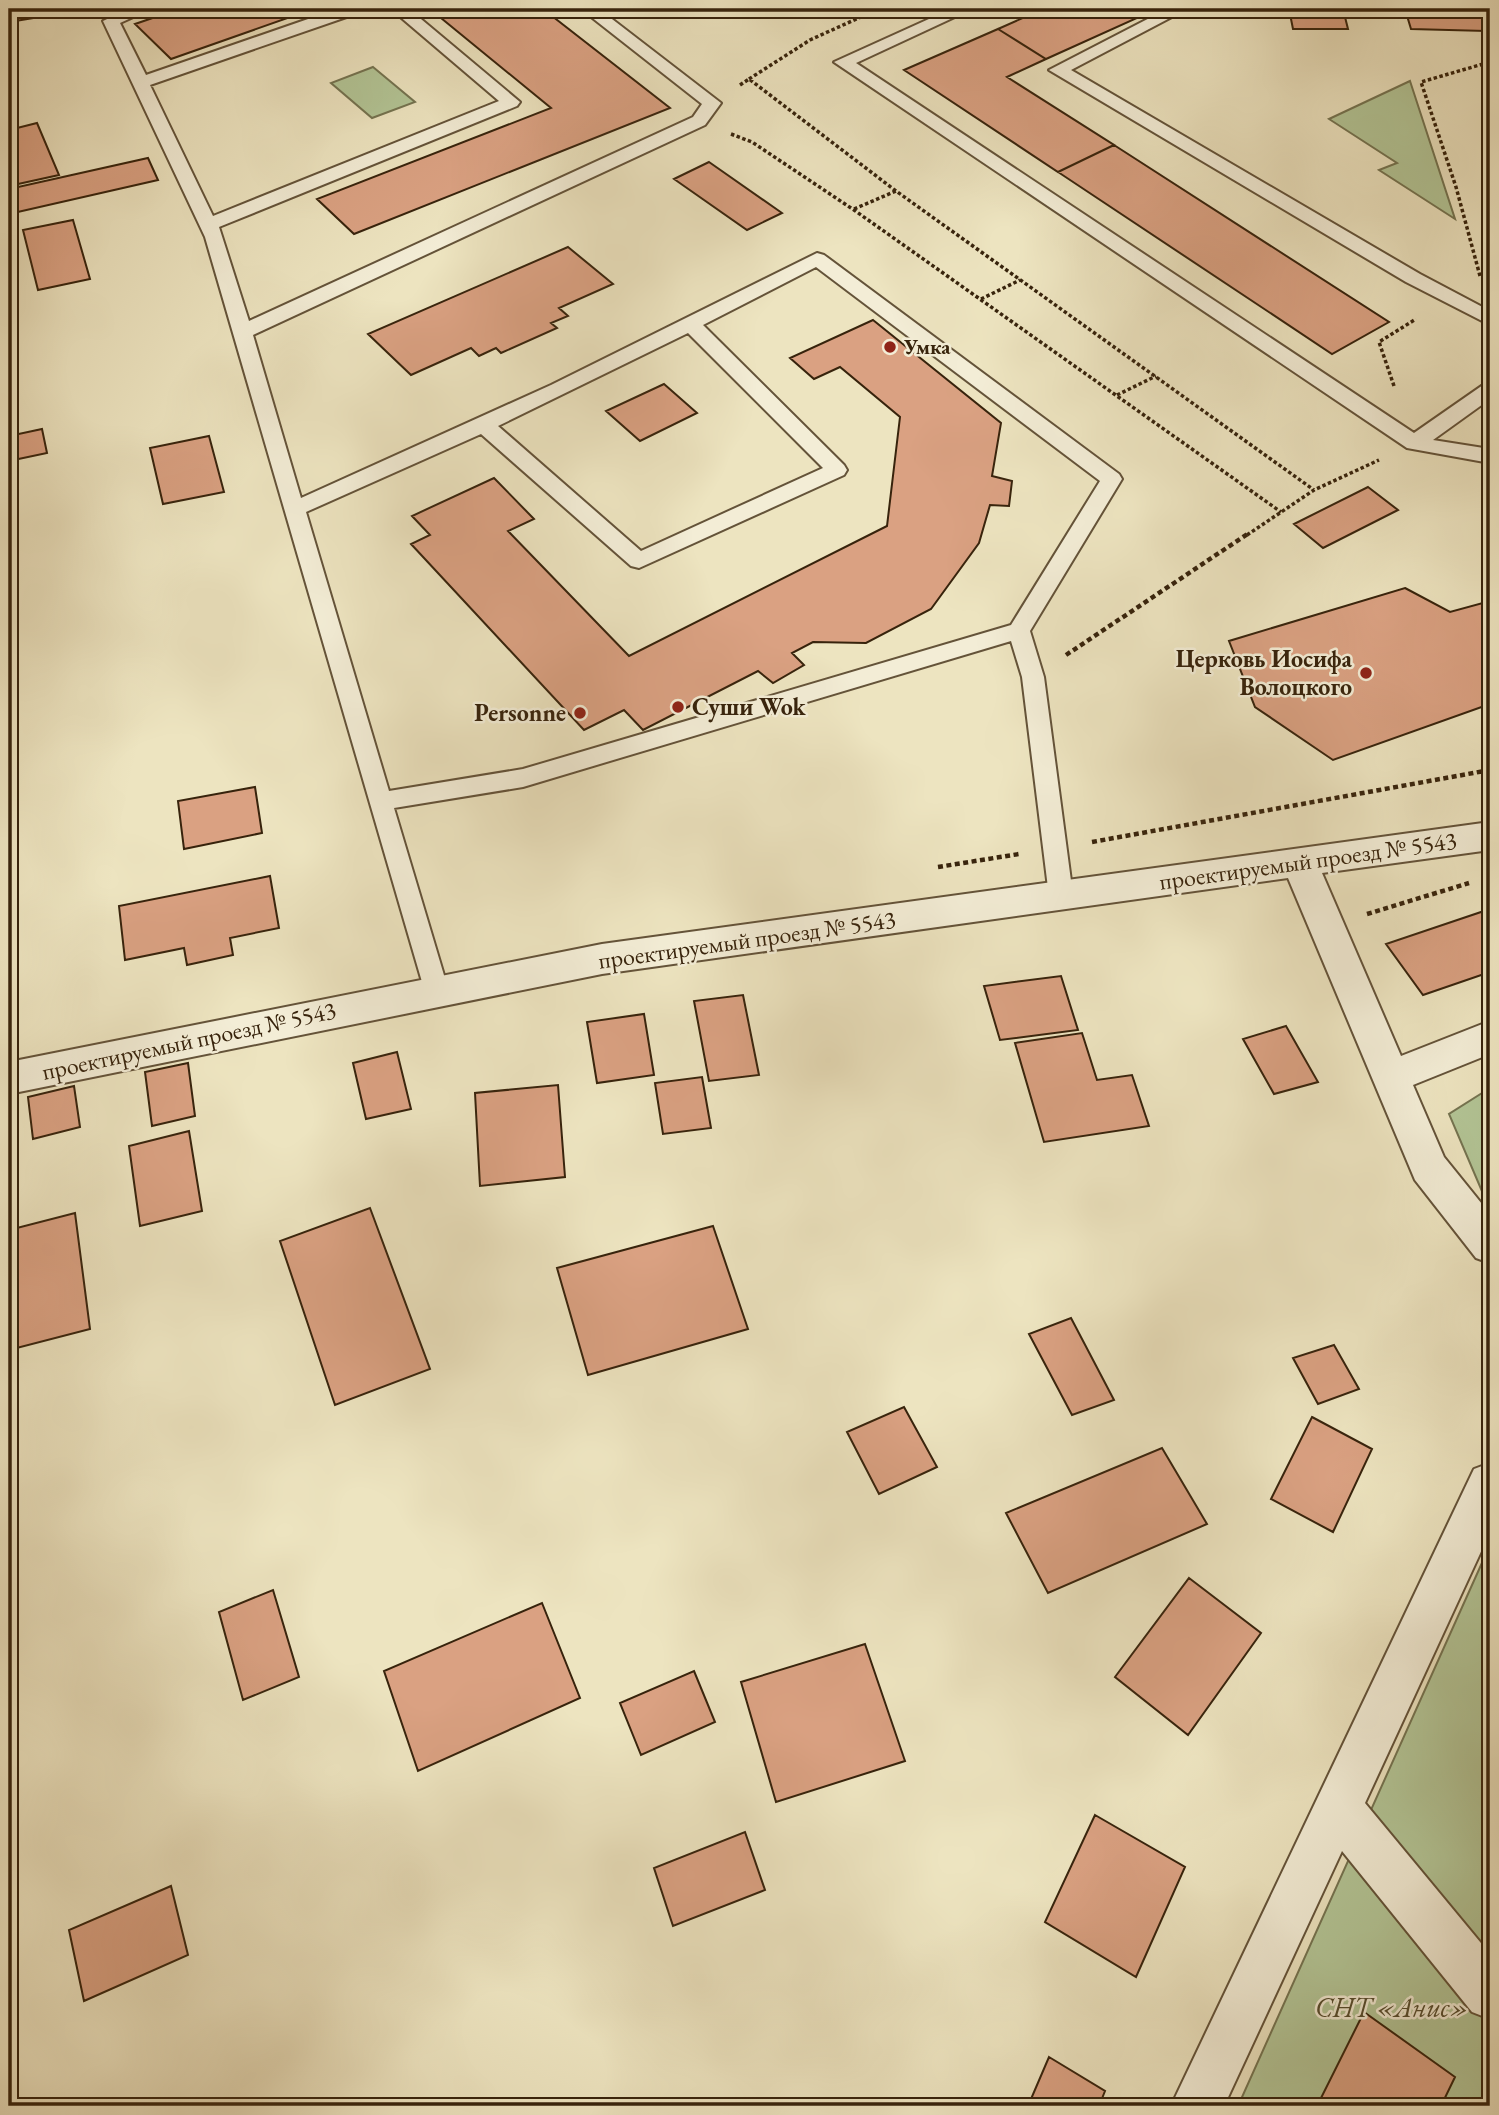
<svg xmlns="http://www.w3.org/2000/svg" width="1499" height="2115" font-family="'EB Garamond',serif">
<style>
.green{fill:#b3c596;stroke:#757451;stroke-width:2}
.building{fill:#daa182;stroke:#37230c;stroke-width:2}
.lines{fill:none;stroke-linecap:round;stroke-linejoin:round}
.service-casing{stroke:#645339;stroke-width:4}
.minor-casing{stroke:#645339;stroke-width:4}
.path-far1{stroke:#37230c;stroke-width:3.5;stroke-dasharray:3.5 2.5;stroke-linecap:butt}
.path{stroke:#37230c;stroke-width:4.5;stroke-dasharray:5 3.5;stroke-linecap:butt}
.service{fill:#f3edd6;fill-rule:evenodd}
.minor{fill:#f3edd6;fill-rule:evenodd}
.poi-dot{fill:#8f2418;stroke:#f3edd6;stroke-width:2.5}
.labels{text-anchor:middle;stroke-width:5;stroke-linejoin:round;paint-order:stroke}
.far-poi-label{font-size:21px;font-weight:bold;fill:#37230c;stroke:#f3edd6;text-anchor:start}
.poi-label{font-size:24px;font-weight:bold;fill:#37230c;stroke:#f3edd6;text-anchor:end}
.street-label{font-size:24px;fill:#37230c;stroke:#f3edd6}
.near-park-label{font-size:28px;font-style:italic;fill:#564c2e;stroke:#f3edd6}
</style>
<rect width="100%" height="100%" fill="#ede4c0"/>
<filter id="stains"><feTurbulence type="fractalNoise" baseFrequency=".00286" numOctaves="4"/><feColorMatrix values="0 0 0 0 .2 0 0 0 0 .09 0 0 0 0 .02 0 0 0 .5 -.17"/></filter>
<radialGradient id="worn" r=".72"><stop offset=".6" stop-color="#630" stop-opacity="0"/><stop offset="1" stop-color="#630" stop-opacity=".3"/></radialGradient>
<path class="green" d="M373,67L415,102L372,118L331,83Z
M1410,81L1455,219L1379,170L1397,163L1329,119Z
M1490,1088V1210L1449,1114Z
M1490,1545V2106H1238Z"/>
<path class="building" d="M9,9H38L40,17L9,22Z
M179,9H313L171,59L135,24Z
M430,9H543L670,108L354,234L317,199L551,108Z
M1043,9H1121L1137,18L1046,59L998,29Z
M1121,9H1158L1137,18Z
M1289,9H1343L1348,29H1293Z
M1405,9H1479L1486,31L1411,29Z
M998,29L1046,59L1007,77L1114,145L1058,172L904,70Z
M37,123L59,175L9,186V130Z
M1114,145L1389,322L1332,354L1058,172Z
M148,158L158,180L9,214V189Z
M709,162L782,213L747,230L674,179Z
M73,220L90,279L38,290L23,230Z
M568,247L613,284L559,308L568,316L551,323L557,328L501,353L496,348L479,356L471,348L411,375L368,334Z
M873,320L1001,423L992,476L1012,481L1009,506L990,505L979,543L931,609L866,643L813,642L792,653L804,665L773,683L758,671L643,730L624,710L584,730L411,544L430,535L412,516L494,478L534,519L508,531L629,656L887,526L900,417L840,367L814,379L790,358Z
M664,384L697,413L640,441L606,411Z
M42,429L47,453L9,461V436Z
M209,436L224,492L163,504L150,448Z
M1368,487L1398,510L1323,548L1294,524Z
M1405,588L1450,612L1490,601V704L1333,760L1255,707L1229,641Z
M255,787L262,833L184,849L178,801Z
M270,876L279,928L230,938L233,955L187,965L184,948L125,960L119,906Z
M1490,909V972L1423,995L1386,944Z
M1061,976L1078,1030L1000,1040L984,986Z
M743,995L759,1075L709,1081L694,1001Z
M644,1014L654,1075L597,1083L587,1022Z
M1286,1026L1318,1082L1274,1094L1243,1039Z
M1082,1033L1097,1080L1132,1075L1149,1126L1044,1142L1015,1043Z
M397,1052L411,1109L366,1119L353,1063Z
M188,1063L195,1116L152,1126L145,1072Z
M702,1077L711,1128L663,1134L655,1083Z
M558,1085L565,1177L480,1186L475,1093Z
M74,1086L80,1127L33,1139L28,1097Z
M189,1131L202,1211L140,1226L129,1146Z
M370,1208L430,1369L335,1405L280,1241Z
M75,1213L90,1329L9,1350V1230Z
M713,1226L748,1329L588,1375L557,1268Z
M1071,1318L1114,1400L1072,1415L1029,1334Z
M1334,1345L1359,1389L1318,1404L1293,1358Z
M904,1407L937,1467L879,1494L847,1432Z
M1312,1417L1372,1449L1333,1532L1271,1499Z
M1162,1448L1207,1524L1048,1593L1006,1513Z
M1189,1578L1261,1633L1188,1735L1115,1677Z
M273,1590L299,1677L243,1700L219,1612Z
M542,1603L580,1698L418,1771L384,1671Z
M865,1644L905,1761L776,1802L741,1682Z
M694,1671L715,1722L641,1755L620,1703Z
M1095,1815L1185,1867L1136,1977L1045,1922Z
M745,1832L765,1890L673,1926L654,1868Z
M171,1886L188,1955L84,2001L69,1930Z
M1364,2012L1455,2077L1441,2106H1317Z
M1049,2057L1105,2091L1099,2106H1028Z"/>
<g class="lines">
<defs>
<path id="service" d="M128,9H151L120,23L146,75L337,9H360L358,13L150,85L213,216L499,101L391,9H409L520,102L517,106L219,227L249,321L693,117L702,104L581,9H599L721,103L705,125L253,335L301,498L551,385L817,253L824,255L1119,474L1122,479L1030,631L1044,677L1073,896L1070,903L1061,906L1052,903L1049,896L1022,677L1011,641L523,787L394,808L449,992L445,999L436,1002L427,999L205,237L103,21ZM816,267L1100,481L1011,625L523,769L389,791L306,512L481,434L631,566L639,568L844,475L847,470L844,465L703,325ZM688,333L823,468L641,551L498,426Z
M951,9H972L856,63L1414,433L1483,385L1490,384V399L1433,440L1490,449V463L1407,448L834,62Z
M1167,9H1187L1071,70L1420,274L1490,311V325L1406,282L1049,70Z"/>
<path id="minor" d="M1490,822V850L1322,873L1401,1056L1490,1021V1054L1413,1085L1444,1157L1490,1214V1263L1476,1258L1415,1180L1288,878L602,974L9,1094V1062L602,944Z
M1490,1463V1532L1365,1803L1490,1954V2019L1472,2012L1342,1851L1224,2106H1171L1474,1469Z"/>
</defs>
<use href="#service" class="service-casing"/>
<use href="#minor" class="minor-casing"/>
<path class="path-far1" d="M749,79L810,40L876,10
M740,85L749,79L896,191L1314,490
M731,134L752,142L854,210L1281,512
M854,209L896,191
M1480,276L1456,187L1421,82L1490,62
M981,299L1020,280
M1394,386L1379,342L1416,319
M1117,395L1156,376
M1247,535L1314,490L1379,460"/>
<path class="path" d="M1066,655L1249,533
M1092,842L1490,770
M938,867L1019,854
M1367,914L1469,883"/>
<use href="#service" class="service"/>
<use href="#minor" class="minor"/>
</g>
<g class="poi-dot">
<circle cx="890" cy="347" r="7"/>
<circle cx="1366" cy="673" r="7"/>
<circle cx="678" cy="707" r="7"/>
<circle cx="580" cy="713" r="7"/>
</g>
<g class="labels">
<g class="far-poi-label">
<text x="904" y="354">Умка</text>
</g>
<g class="poi-label">
<text x="1352" y="667">Церковь Иосифа<tspan x="1352" dy="28">Волоцкого</tspan></text>
<text x="692" y="715" text-anchor="start">Суши Wok</text>
<text x="566" y="721">Personne</text>
</g>
<g class="street-label">
<text transform="translate(1308 861) rotate(-8)" y="8">проектируемый проезд № 5543</text>
<text transform="translate(747 940) rotate(-8)" y="8">проектируемый проезд № 5543</text>
<text transform="translate(189 1041) rotate(-12)" y="8">проектируемый проезд № 5543</text>
</g>
<g class="near-park-label">
<text x="1392" y="2017">СНТ «Анис»</text>
</g>
</g>
<rect width="1499" height="2115" fill="none" stroke="#ede4c0" stroke-width="35"/>
<rect x="10" y="10" width="1478" height="2094" fill="none" stroke="#37230c" stroke-width="3.5"/>
<rect x="18" y="18" width="1464" height="2080" fill="none" stroke="#37230c" stroke-width="2"/>
<rect width="100%" height="100%" filter="url(#stains)"/>
<rect width="100%" height="100%" fill="url(#worn)"/>
</svg>
